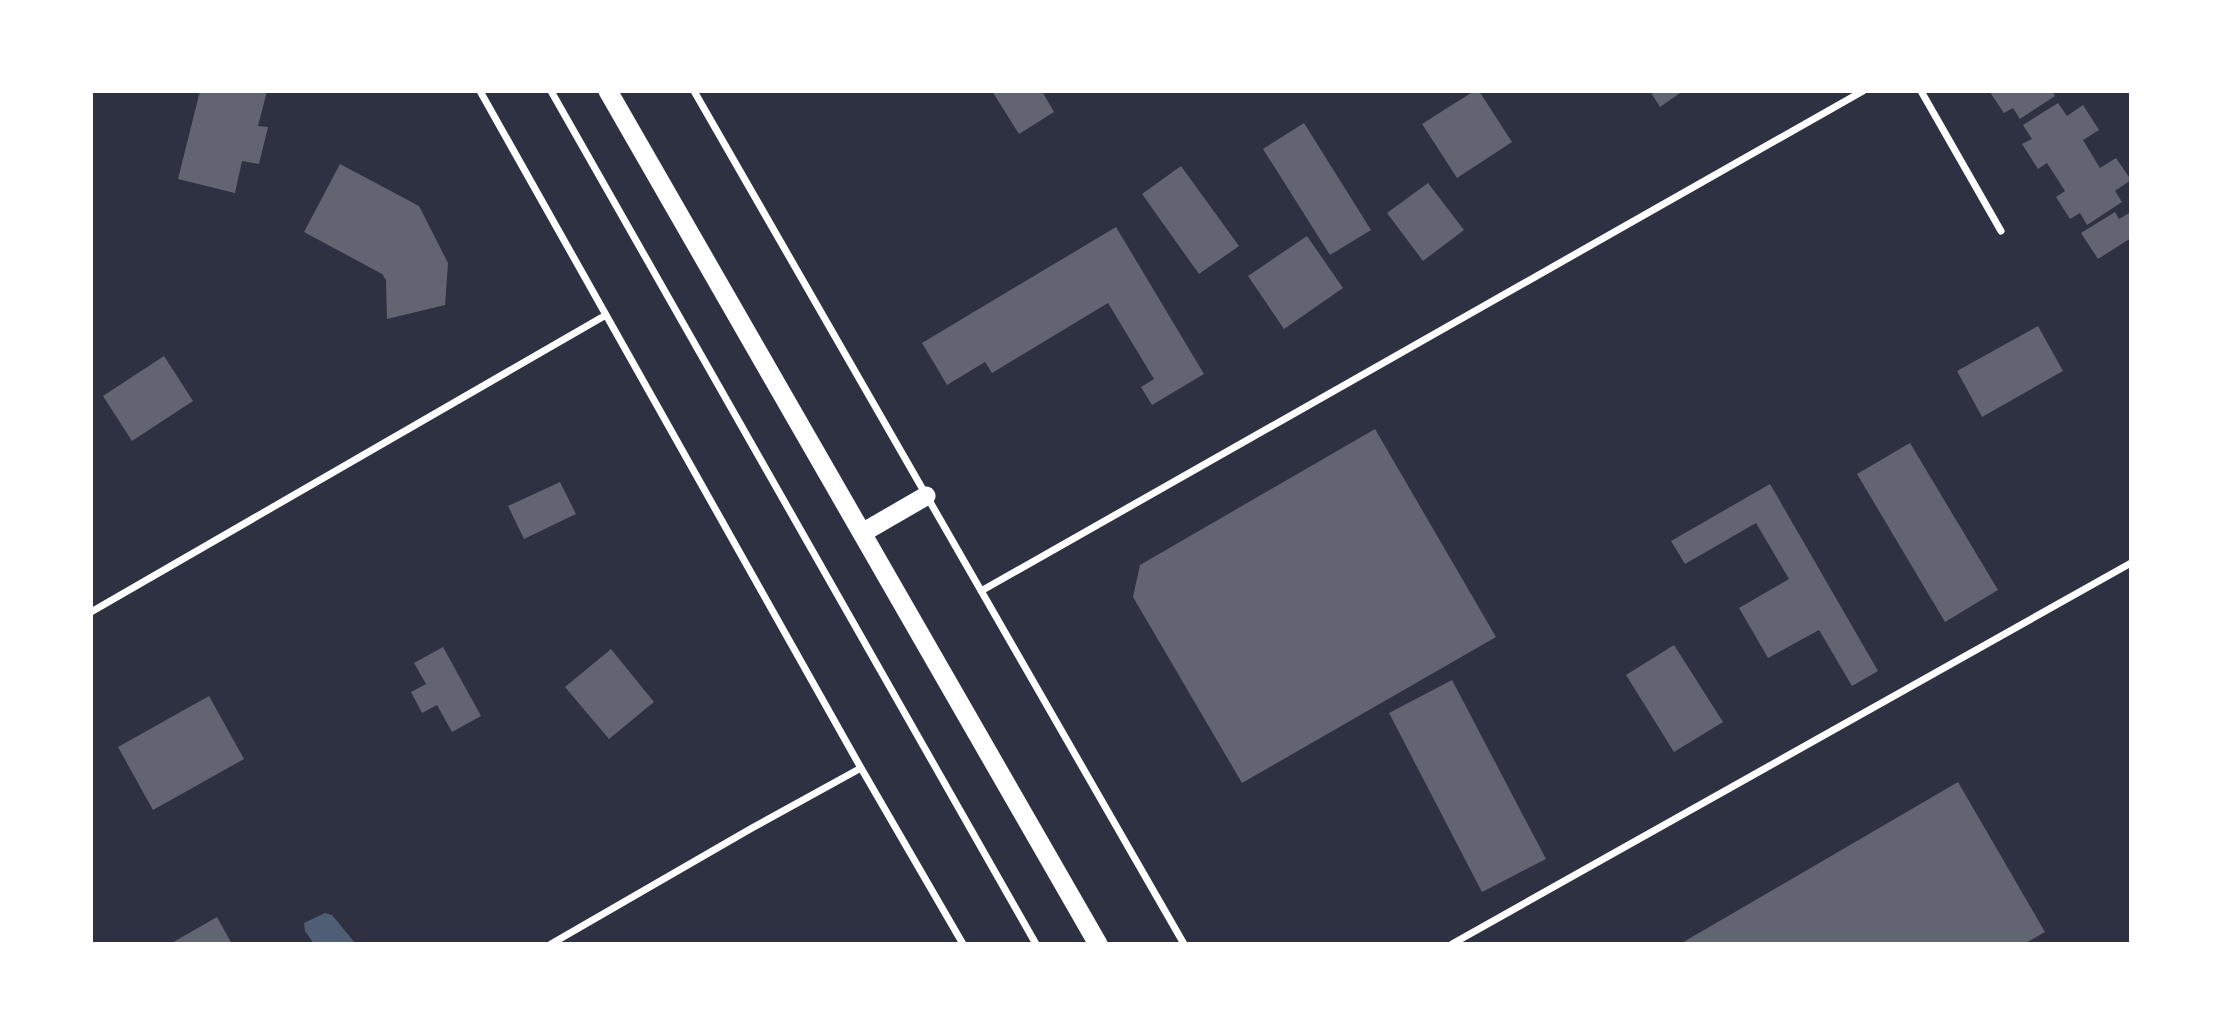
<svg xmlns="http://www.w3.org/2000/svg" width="2222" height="1035" font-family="'DejaVu Sans',sans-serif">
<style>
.water{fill:#4f5d75}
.building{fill:#626471}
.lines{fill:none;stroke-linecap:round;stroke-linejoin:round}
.minor{stroke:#fff;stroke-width:7}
.trunk{stroke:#fff;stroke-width:19}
</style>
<rect width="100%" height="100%" fill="#2d3142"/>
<path class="water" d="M325,913L332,915L356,944H314L305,931L304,923Z"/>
<path class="building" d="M200,91H267L258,126L268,127L259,164L242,161L235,193L178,179Z
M992,91H1042L1054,112L1019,134Z
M1474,91H1479L1512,142L1457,178L1422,124Z
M1650,91H1683L1660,107Z
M1989,91H2052L2055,96L2020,119L2013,108L2004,113Z
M2058,103L2067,116L2083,105L2099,130L2083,140L2100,168L2116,158L2131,180L2115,191L2122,202L2087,225L2080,213L2070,219L2056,197L2065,191L2047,163L2038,169L2022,144L2032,139L2023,125Z
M1304,123L1371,230L1330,255L1263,149Z
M340,164L419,206L448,263L445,305L387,319L386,280L382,274L304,232Z
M1181,166L1239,246L1199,274L1142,194Z
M1428,183L1464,230L1423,261L1387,213Z
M2115,212L2119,219L2131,212V238L2098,259L2081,233Z
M1116,227L1204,374L1152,405L1141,387L1154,379L1108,303L992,373L985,362L947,385L922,343Z
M1307,236L1343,288L1284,329L1248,276Z
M2038,326L2063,371L1982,417L1957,371Z
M164,356L193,401L132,441L103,396Z
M1375,429L1496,637L1242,783L1133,597L1140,565Z
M1910,443L1998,590L1945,622L1857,474Z
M560,482L576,514L524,539L508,506Z
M1770,484L1878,671L1852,686L1819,630L1768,658L1739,608L1789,579L1756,523L1685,564L1671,541Z
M1674,645L1723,722L1674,752L1626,675Z
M443,647L481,716L452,732L437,705L422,713L411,692L426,684L414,663Z
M611,649L654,702L609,739L565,687Z
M1452,680L1546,859L1482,892L1389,713Z
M209,696L244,759L153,810L118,747Z
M1958,782L2045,932L2024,944H1680Z
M217,917L232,944H170Z"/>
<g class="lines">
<path class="minor" d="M480,91L861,768L963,944
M551,91L1036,944
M694,91L1184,944
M1921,91L2001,231
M981,591L1863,91
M91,612L606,315
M551,944L752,828L861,768
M1452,944L2131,563"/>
<path class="trunk" d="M608,91L1098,944
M862,533L926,496"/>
</g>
<rect width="2222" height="1035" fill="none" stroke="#ffffff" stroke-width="186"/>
</svg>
